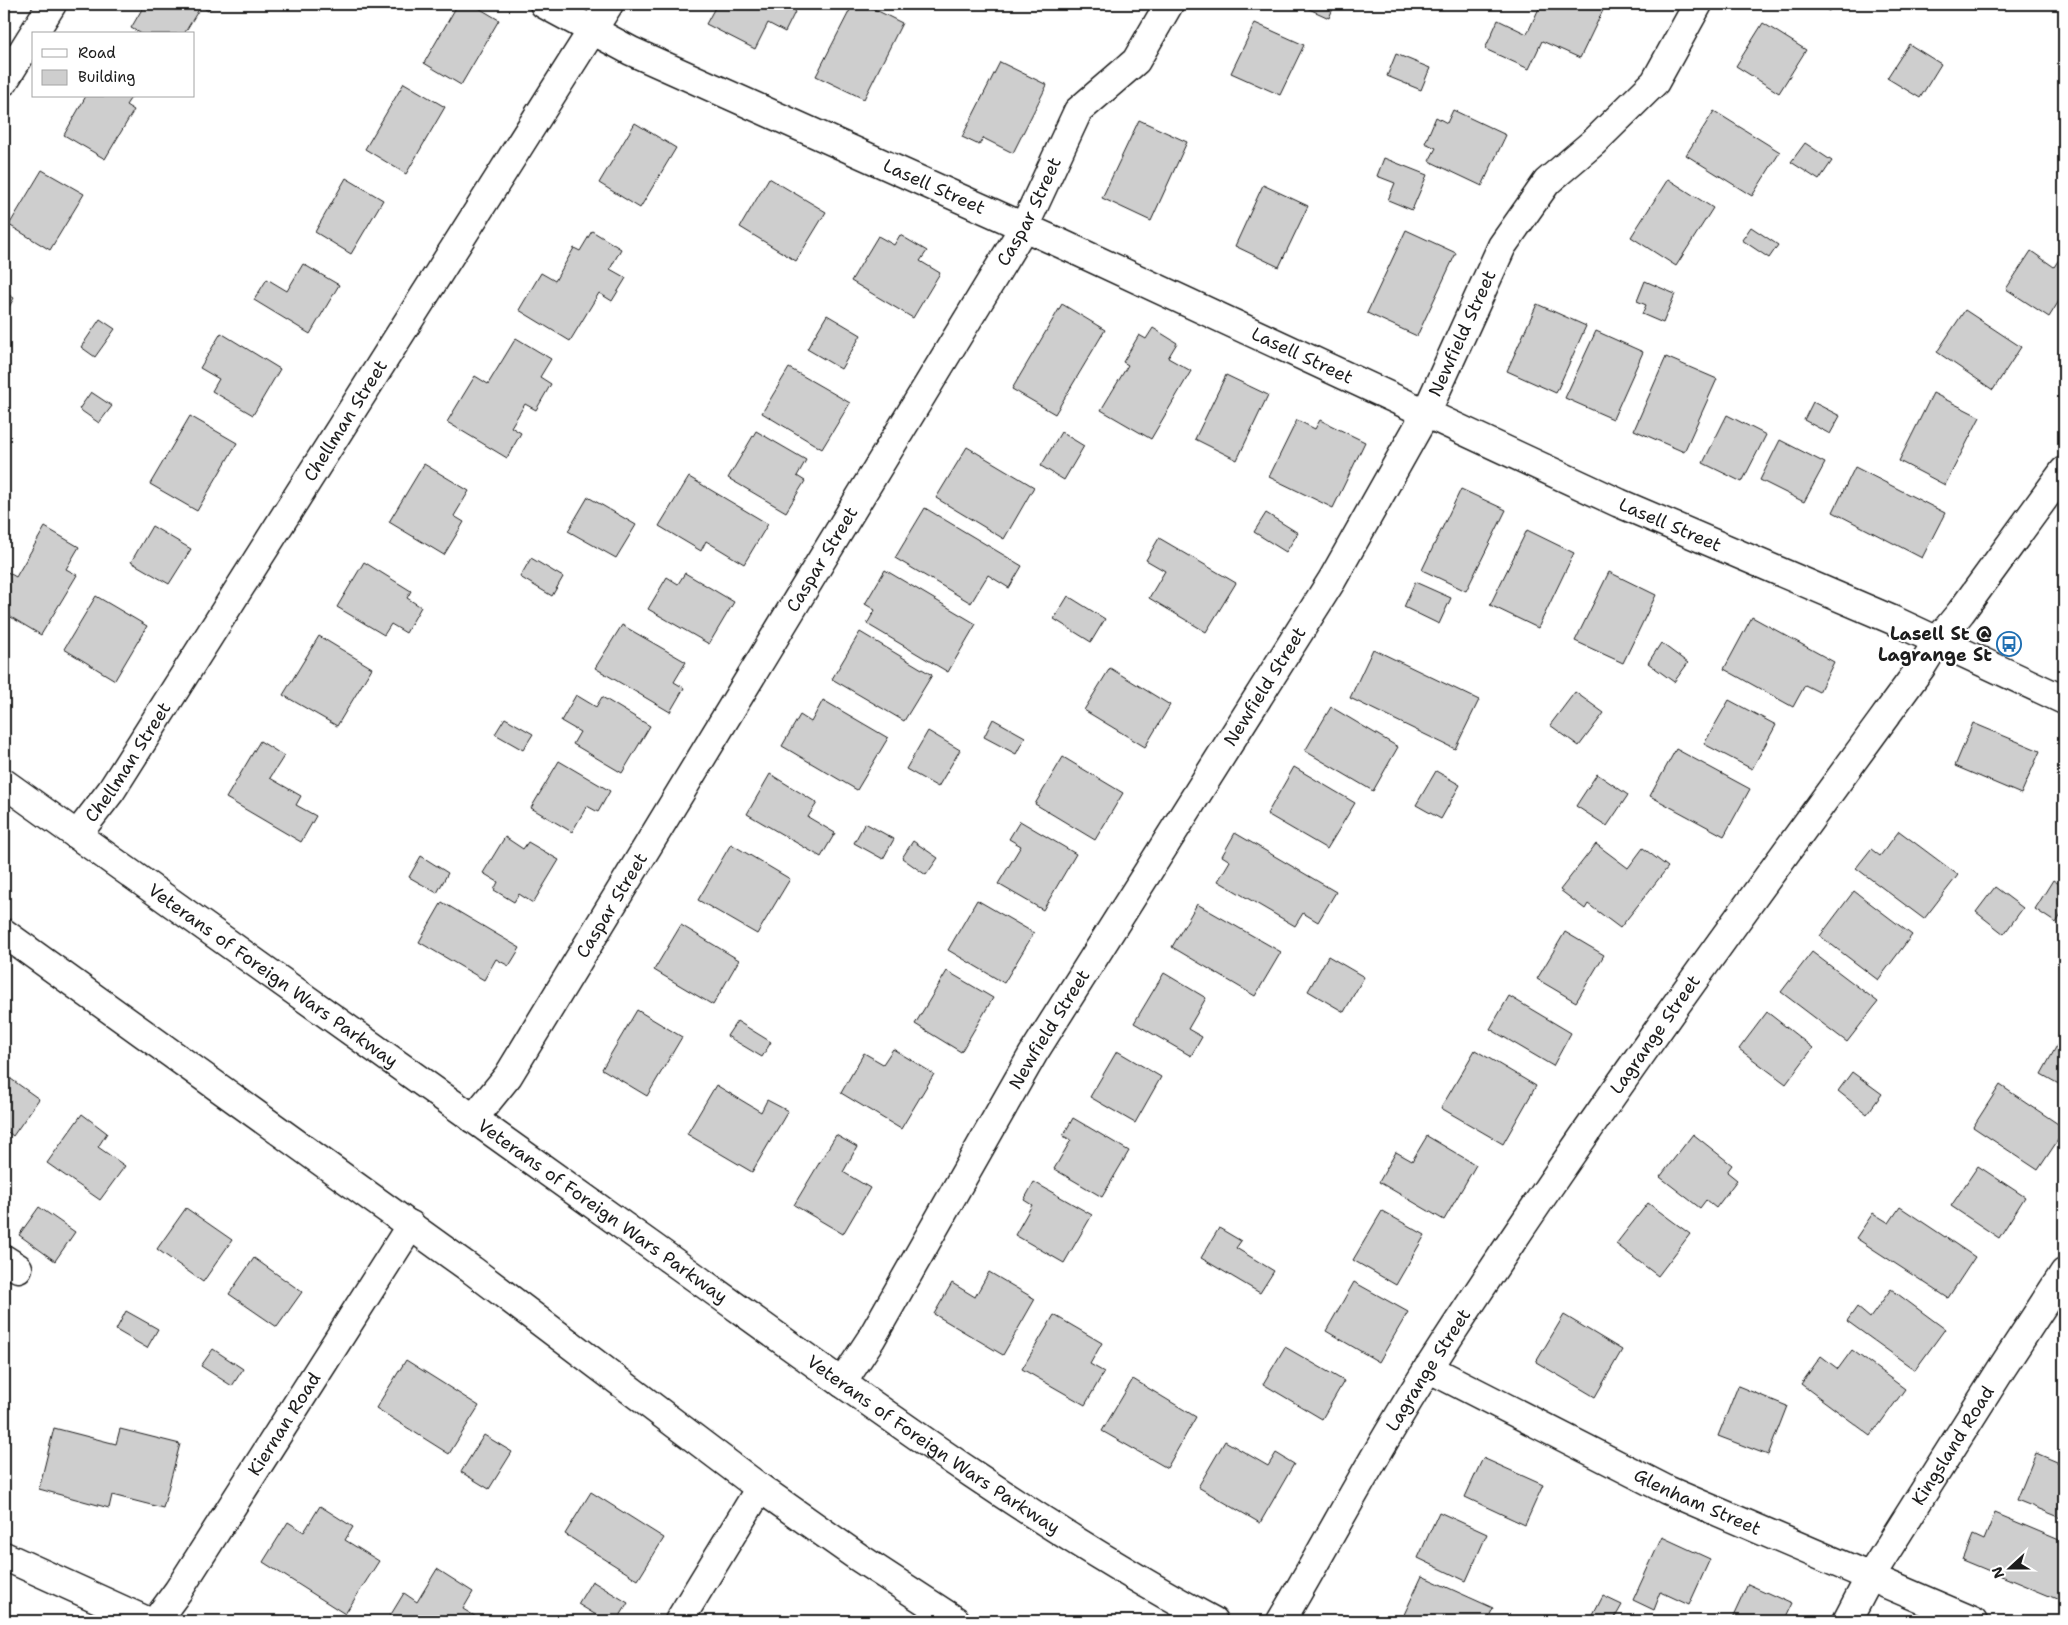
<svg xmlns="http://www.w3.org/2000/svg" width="2068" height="1625" font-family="'Shantell Sans',sans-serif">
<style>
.building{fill:#cecece;stroke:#1c1c1c}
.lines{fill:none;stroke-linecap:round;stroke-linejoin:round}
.minor-casing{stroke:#1c1c1c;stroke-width:31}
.secondary-casing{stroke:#1c1c1c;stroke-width:31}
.trunk-casing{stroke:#1c1c1c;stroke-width:31}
.minor{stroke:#fff;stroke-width:28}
.secondary{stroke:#fff;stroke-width:28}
.trunk{stroke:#fff;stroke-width:28}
.labels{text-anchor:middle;stroke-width:4;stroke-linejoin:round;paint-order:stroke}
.street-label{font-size:18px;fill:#1c1c1c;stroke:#fff}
.poi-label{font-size:18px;font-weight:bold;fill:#1c1c1c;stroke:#fff;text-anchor:end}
</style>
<rect width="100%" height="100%" fill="#fff"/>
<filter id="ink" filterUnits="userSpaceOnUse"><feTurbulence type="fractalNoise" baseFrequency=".02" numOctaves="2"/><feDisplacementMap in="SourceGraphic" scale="10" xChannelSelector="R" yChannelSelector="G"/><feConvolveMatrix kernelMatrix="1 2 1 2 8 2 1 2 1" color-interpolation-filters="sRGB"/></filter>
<g filter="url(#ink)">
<path class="building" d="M145,4H212L208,11L201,6L184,34H142L131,28Z
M458,4H472L499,20L461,85L424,63Z
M717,4H799L785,32L768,23L755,49L706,24Z
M853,4H864L902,23L864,99L816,76Z
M1298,4H1335L1329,18Z
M1541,4H1606L1580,58L1542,41L1529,69L1485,49L1498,20L1527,34Z
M1817,4H1834L1829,11Z
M1255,23L1304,45L1280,95L1231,73Z
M1763,23L1806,50L1779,93L1736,66Z
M1909,44L1941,64L1920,98L1887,78Z
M1396,54L1430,68L1421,90L1387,76Z
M1000,62L1047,85L1013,153L983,138L979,145L962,137Z
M404,83L445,107L406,174L365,149Z
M86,96H132L126,105L134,110L105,159L64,135Z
M1453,110L1506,135L1482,186L1429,161L1436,148L1425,143L1436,117L1447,123Z
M1714,111L1780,152L1752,196L1686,155Z
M1139,120L1187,142L1151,221L1102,198Z
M635,123L676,148L640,208L599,183Z
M1805,143L1832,161L1819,180L1791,162Z
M1384,158L1427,175L1412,210L1388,200L1395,183L1377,176Z
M42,170L84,194L50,250L9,225Z
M346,178L383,200L351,254L315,232Z
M769,178L826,212L796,261L740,227Z
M1668,179L1713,208L1676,266L1631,237Z
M1263,185L1308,206L1279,267L1235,246Z
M1751,227L1778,245L1769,258L1742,240Z
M1406,230L1456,253L1417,336L1367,313Z
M592,231L621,249L610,269L626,278L612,301L599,293L570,341L519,310L541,273L555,281L574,248L580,251Z
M900,235L927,251L920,261L940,273L913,318L851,281L878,236L894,245Z
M2031,251L2054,267L2064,252V293L2049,317L2006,289Z
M303,264L339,285L310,334L254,300L267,279L287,291Z
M1645,281L1675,294L1663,323L1642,314L1646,305L1637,301Z
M4,292L14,298L4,316Z
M1062,304L1105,330L1055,414L1012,389Z
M1537,304L1586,326L1556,393L1507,371Z
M1965,310L2021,347L1993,390L1937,352Z
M827,315L861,335L841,369L807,349Z
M100,319L115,329L95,357L81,347Z
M1153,328L1177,343L1168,358L1191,371L1151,439L1101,410L1128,365L1123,362L1139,335L1146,339Z
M1596,331L1643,352L1613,419L1565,398Z
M221,333L280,369L253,415L212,391L219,379L200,368Z
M516,338L551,359L540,377L551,384L536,410L525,404L511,427L521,433L507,458L447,422L475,376L488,384Z
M1666,357L1717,379L1684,452L1634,430Z
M789,368L850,403L822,449L762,413Z
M1226,375L1268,395L1237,460L1195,439Z
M91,392L112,406L99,423L79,409Z
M1933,393L1980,417L1945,485L1899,461Z
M1813,402L1840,416L1830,434L1804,420Z
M1727,415L1766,435L1742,482L1703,463Z
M190,416L237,443L197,511L150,484Z
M1297,420L1315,429L1320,420L1365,442L1333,508L1269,477Z
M756,431L806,460L797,476L805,481L786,512L728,478Z
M1061,432L1084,446L1064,480L1041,466Z
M1780,440L1825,463L1804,502L1760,480Z
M967,447L1034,487L1004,539L936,498Z
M424,464L469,491L454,516L464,522L444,555L389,522Z
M1855,467L1945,513L1922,558L1833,512Z
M689,477L768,524L744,564L706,541L701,551L659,526Z
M1461,489L1506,510L1466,591L1422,570Z
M588,497L636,525L616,558L568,531Z
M925,508L1022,566L1009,588L988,575L971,603L895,558Z
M1266,513L1298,533L1286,552L1254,532Z
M152,526L191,549L169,584L131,562Z
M45,527L79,547L66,569L77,575L41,635L4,613V570L16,577Z
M1527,530L1574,553L1538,628L1490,605Z
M1159,538L1236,583L1206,632L1149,598L1165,571L1146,560Z
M531,558L563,577L552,596L520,577Z
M364,562L411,591L407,598L421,607L406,633L391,624L384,635L337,607Z
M885,570L976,624L948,672L867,624L875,610L865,604Z
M1609,572L1656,595L1623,663L1575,641Z
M685,573L734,602L709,644L648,609L667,577L678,584Z
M1415,582L1451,598L1439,624L1404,607Z
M96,596L147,626L115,680L64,649Z
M1068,596L1105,619L1091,642L1054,619Z
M1752,617L1834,662L1819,692L1805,685L1793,707L1724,669Z
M622,625L686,662L674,682L684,688L670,712L595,668Z
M860,632L932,675L904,721L832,679Z
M319,636L372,668L337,726L283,695Z
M1661,643L1688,663L1674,682L1648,663Z
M1373,649L1479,700L1455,749L1350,698Z
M1110,668L1170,705L1145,747L1084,710Z
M1575,692L1604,713L1579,746L1550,725Z
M576,695L596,707L602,697L650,726L622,773L573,744L580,732L561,721Z
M823,700L888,738L857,790L782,746L800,715L811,722Z
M1729,700L1776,725L1752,769L1704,744Z
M1331,707L1398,747L1373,791L1305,751Z
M505,718L533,734L523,750L495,734Z
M993,719L1025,737L1016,754L984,737Z
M1973,723L2040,751L2021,794L1955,766Z
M928,731L960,750L938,787L906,769Z
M260,741L284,756L270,778L301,796L296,805L316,816L301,842L226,798Z
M1676,749L1750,789L1724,836L1650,796Z
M1063,757L1123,793L1095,840L1035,804Z
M559,761L610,791L598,812L587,806L572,832L531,808Z
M1294,767L1355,803L1327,849L1267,814Z
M1436,771L1460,785L1441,819L1416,805Z
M770,774L817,803L808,817L835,833L821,857L747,814Z
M1597,774L1628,795L1607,826L1576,806Z
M1020,821L1076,854L1043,910L998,884L1021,846L1009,839Z
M865,823L894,839L883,859L854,843Z
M1899,831L1958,875L1924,919L1856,868L1871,849L1880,856Z
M1235,833L1336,892L1318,922L1303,913L1295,926L1218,881L1230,861L1222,856Z
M505,837L523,849L528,842L559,860L533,903L519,894L514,902L494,890L498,882L483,873Z
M913,841L938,858L926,875L902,858Z
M731,844L790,879L757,934L698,900Z
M1596,844L1628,868L1643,848L1668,867L1620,928L1588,904L1585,909L1560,890Z
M421,856L448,873L437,893L409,877Z
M2053,880L2064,887V910L2056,923L2035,909Z
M1995,887L2023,908L2004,934L1976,912Z
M1854,891L1912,935L1878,980L1820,936Z
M977,900L1034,933L1004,983L948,950Z
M442,902L520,948L509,966L496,959L484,980L419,942Z
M1197,904L1281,952L1255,996L1172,947Z
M681,925L739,960L713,1005L654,970Z
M1565,932L1604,955L1576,1002L1537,979Z
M1812,952L1878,1002L1847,1042L1781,992Z
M1328,956L1364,977L1344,1012L1308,991Z
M947,971L993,998L961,1052L915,1024Z
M1164,973L1206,998L1188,1029L1202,1037L1191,1056L1134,1023Z
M1509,996L1571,1033L1553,1066L1490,1029Z
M637,1010L682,1037L647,1096L602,1069Z
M1767,1012L1813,1048L1786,1084L1739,1049Z
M737,1021L771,1042L762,1057L727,1036Z
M2064,1033V1087L2041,1074Z
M893,1049L934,1074L901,1129L841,1093L864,1053L883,1064Z
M1475,1050L1536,1086L1503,1144L1441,1108Z
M1117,1051L1161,1077L1135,1123L1090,1097Z
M1852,1072L1882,1094L1867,1114L1838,1091Z
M4,1074L39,1099L13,1136L4,1129Z
M716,1085L761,1112L767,1100L788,1111L752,1172L687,1134Z
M2000,1085L2064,1128V1131L2038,1170L1973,1127Z
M82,1114L107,1133L98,1147L125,1166L100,1200L47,1163Z
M1073,1118L1129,1151L1102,1197L1054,1169L1071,1140L1063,1136Z
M1693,1134L1732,1165L1727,1172L1737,1180L1716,1208L1706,1200L1700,1208L1660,1177Z
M836,1135L857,1147L843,1172L870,1188L843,1234L794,1205Z
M1427,1136L1476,1165L1444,1220L1379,1182L1396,1152L1412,1161Z
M1978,1166L2025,1197L1999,1238L1951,1206Z
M1034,1182L1092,1215L1064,1263L1015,1235L1032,1205L1024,1200Z
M1648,1203L1690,1234L1658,1276L1616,1244Z
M39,1207L75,1232L55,1261L19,1235Z
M1900,1207L1975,1257L1948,1298L1856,1238L1873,1213L1889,1223Z
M186,1208L232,1240L203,1282L157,1249Z
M1382,1211L1425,1235L1396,1285L1353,1260Z
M1219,1228L1241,1241L1236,1248L1274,1271L1260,1293L1201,1258Z
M254,1258L302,1292L277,1327L229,1294Z
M989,1272L1035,1299L1003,1355L934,1314L952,1283L975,1297Z
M1354,1282L1408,1312L1379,1362L1326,1331Z
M1891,1289L1945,1329L1915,1370L1847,1321L1857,1307L1870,1318Z
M126,1311L158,1329L147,1348L116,1330Z
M1054,1315L1102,1343L1090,1364L1104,1372L1085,1405L1022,1369Z
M1564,1315L1622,1350L1595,1397L1536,1362Z
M1285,1347L1344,1381L1322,1419L1263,1384Z
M213,1349L243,1369L232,1386L201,1366Z
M1852,1350L1905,1389L1871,1436L1801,1384L1821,1356L1838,1369Z
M406,1360L479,1406L449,1454L376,1408Z
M1133,1379L1196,1417L1167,1468L1102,1431Z
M1738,1386L1787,1406L1768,1455L1718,1436Z
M54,1428L116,1444L120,1429L180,1444L163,1508L112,1495L109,1508L39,1489Z
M484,1435L512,1452L489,1489L461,1472Z
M1225,1441L1268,1466L1276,1453L1294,1464L1260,1523L1198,1487Z
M2036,1453L2064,1465V1519L2017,1500Z
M1483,1458L1543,1485L1525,1525L1465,1497Z
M591,1492L664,1538L638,1580L565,1534Z
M320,1506L353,1527L345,1540L379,1561L345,1614L263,1562L288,1522L304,1532Z
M1439,1512L1487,1534L1466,1581L1418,1558Z
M1995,1513L2064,1542L2062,1551L2064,1553V1602L1963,1560L1973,1535L1984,1540Z
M1662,1537L1710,1559L1689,1605L1661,1592L1654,1610L1633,1600Z
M437,1569L473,1592L463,1609L483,1621H387L404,1593L417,1602Z
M1422,1576L1493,1608L1487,1621H1401Z
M592,1581L628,1603L617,1621H606L578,1604Z
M1748,1584L1792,1604L1784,1621H1731Z
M1603,1596L1622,1605L1613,1621H1590Z"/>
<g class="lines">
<defs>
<g id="minor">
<path id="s1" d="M544,4L631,51L1062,244L1619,503L1895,621L2064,700"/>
<path d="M4,81L52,4"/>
<path id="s2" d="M77,835L111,791L609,4"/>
<path id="s3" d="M473,1119L508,1076L1024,227L1078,111L1136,61L1169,4"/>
<path d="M4,1259L18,1268"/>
<path id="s4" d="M1428,1368L1667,1490L1973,1621"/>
<path id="s5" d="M842,1383L871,1339L1033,1054L1332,580L1426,413L1502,246L1547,182L1594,142L1655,82L1698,4"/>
<path d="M4,1556L147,1621"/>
<path id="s6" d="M156,1621L178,1591L411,1225"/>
<path d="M679,1621L760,1488"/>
<path id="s7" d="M1847,1621L1870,1577L2002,1368L2064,1273"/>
</g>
<g id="secondary">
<path id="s8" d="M1281,1621C1331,1537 1376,1449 1430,1366C1584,1126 1754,896 1922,666L1938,640L1961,612L2064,471"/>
</g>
<g id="trunk">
<path id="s9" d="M4,783C228,944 453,1104 678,1265C852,1390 1024,1519 1213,1621"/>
<path d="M4,933L472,1270L760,1488L858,1557L956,1621"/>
</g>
</defs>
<use href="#minor" class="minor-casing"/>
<use href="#secondary" class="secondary-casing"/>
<use href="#trunk" class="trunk-casing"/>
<use href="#minor" class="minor"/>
<use href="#secondary" class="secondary"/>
<use href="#trunk" class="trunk"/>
</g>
</g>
<defs>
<symbol id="bus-ring" viewBox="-11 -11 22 22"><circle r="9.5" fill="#fff" stroke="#1f6fb2" stroke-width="1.5"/><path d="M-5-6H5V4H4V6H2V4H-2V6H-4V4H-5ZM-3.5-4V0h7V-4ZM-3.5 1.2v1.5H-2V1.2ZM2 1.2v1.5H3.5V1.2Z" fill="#1f6fb2"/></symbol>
</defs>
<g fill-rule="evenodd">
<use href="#bus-ring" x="1995" y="630" width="28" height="28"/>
</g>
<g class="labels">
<g class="street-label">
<text dy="6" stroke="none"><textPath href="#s1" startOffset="431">Lasell Street</textPath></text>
<text dy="6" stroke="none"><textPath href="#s3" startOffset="1065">Caspar Street</textPath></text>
<text dy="6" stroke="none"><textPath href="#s5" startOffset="1220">Newfield Street</textPath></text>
<text dy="6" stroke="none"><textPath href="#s1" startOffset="836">Lasell Street</textPath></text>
<text dy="6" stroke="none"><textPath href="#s2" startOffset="494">Chellman Street</textPath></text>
<text dy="6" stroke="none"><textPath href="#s1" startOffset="1241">Lasell Street</textPath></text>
<text dy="6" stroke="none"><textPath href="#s3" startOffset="660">Caspar Street</textPath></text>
<text dy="6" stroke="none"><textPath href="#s5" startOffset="815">Newfield Street</textPath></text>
<text dy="6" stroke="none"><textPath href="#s2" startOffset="89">Chellman Street</textPath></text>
<text dy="6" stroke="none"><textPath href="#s3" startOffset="255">Caspar Street</textPath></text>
<text dy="6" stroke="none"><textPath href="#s9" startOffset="331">Veterans of Foreign Wars Parkway</textPath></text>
<text dy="6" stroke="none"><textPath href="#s5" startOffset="410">Newfield Street</textPath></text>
<text dy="6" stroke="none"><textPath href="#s8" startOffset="696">Lagrange Street</textPath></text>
<text dy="6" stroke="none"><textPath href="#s9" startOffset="736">Veterans of Foreign Wars Parkway</textPath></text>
<text dy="6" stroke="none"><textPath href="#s8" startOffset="291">Lagrange Street</textPath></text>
<text dy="6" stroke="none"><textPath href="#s6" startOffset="235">Kiernan Road</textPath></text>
<text dy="6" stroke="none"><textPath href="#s9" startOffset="1141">Veterans of Foreign Wars Parkway</textPath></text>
<text dy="6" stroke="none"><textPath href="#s7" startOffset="205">Kingsland Road</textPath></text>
<text dy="6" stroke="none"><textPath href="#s4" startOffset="301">Glenham Street</textPath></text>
</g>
<g class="poi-label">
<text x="1992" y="640">Lasell St @<tspan x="1992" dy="21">Lagrange St</tspan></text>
</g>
</g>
<rect width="2068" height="1625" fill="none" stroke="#fff" stroke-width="20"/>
<rect x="10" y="10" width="2048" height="1605" fill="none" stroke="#1c1c1c" stroke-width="2" filter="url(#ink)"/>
<rect x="32" y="32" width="162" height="65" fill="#ffffff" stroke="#a4a4a4"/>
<rect x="42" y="49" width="25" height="8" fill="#ffffff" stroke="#a4a4a4"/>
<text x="78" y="58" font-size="15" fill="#1c1c1c">Road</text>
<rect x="42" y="70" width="25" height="15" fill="#cecece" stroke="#a4a4a4"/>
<text x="78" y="82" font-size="15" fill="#1c1c1c">Building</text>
<g transform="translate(2010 1568) rotate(249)" stroke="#ffffff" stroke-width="4" paint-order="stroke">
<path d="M0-4L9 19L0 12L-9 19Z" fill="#1c1c1c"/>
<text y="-8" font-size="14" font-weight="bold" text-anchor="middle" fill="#1c1c1c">N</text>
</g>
</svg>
